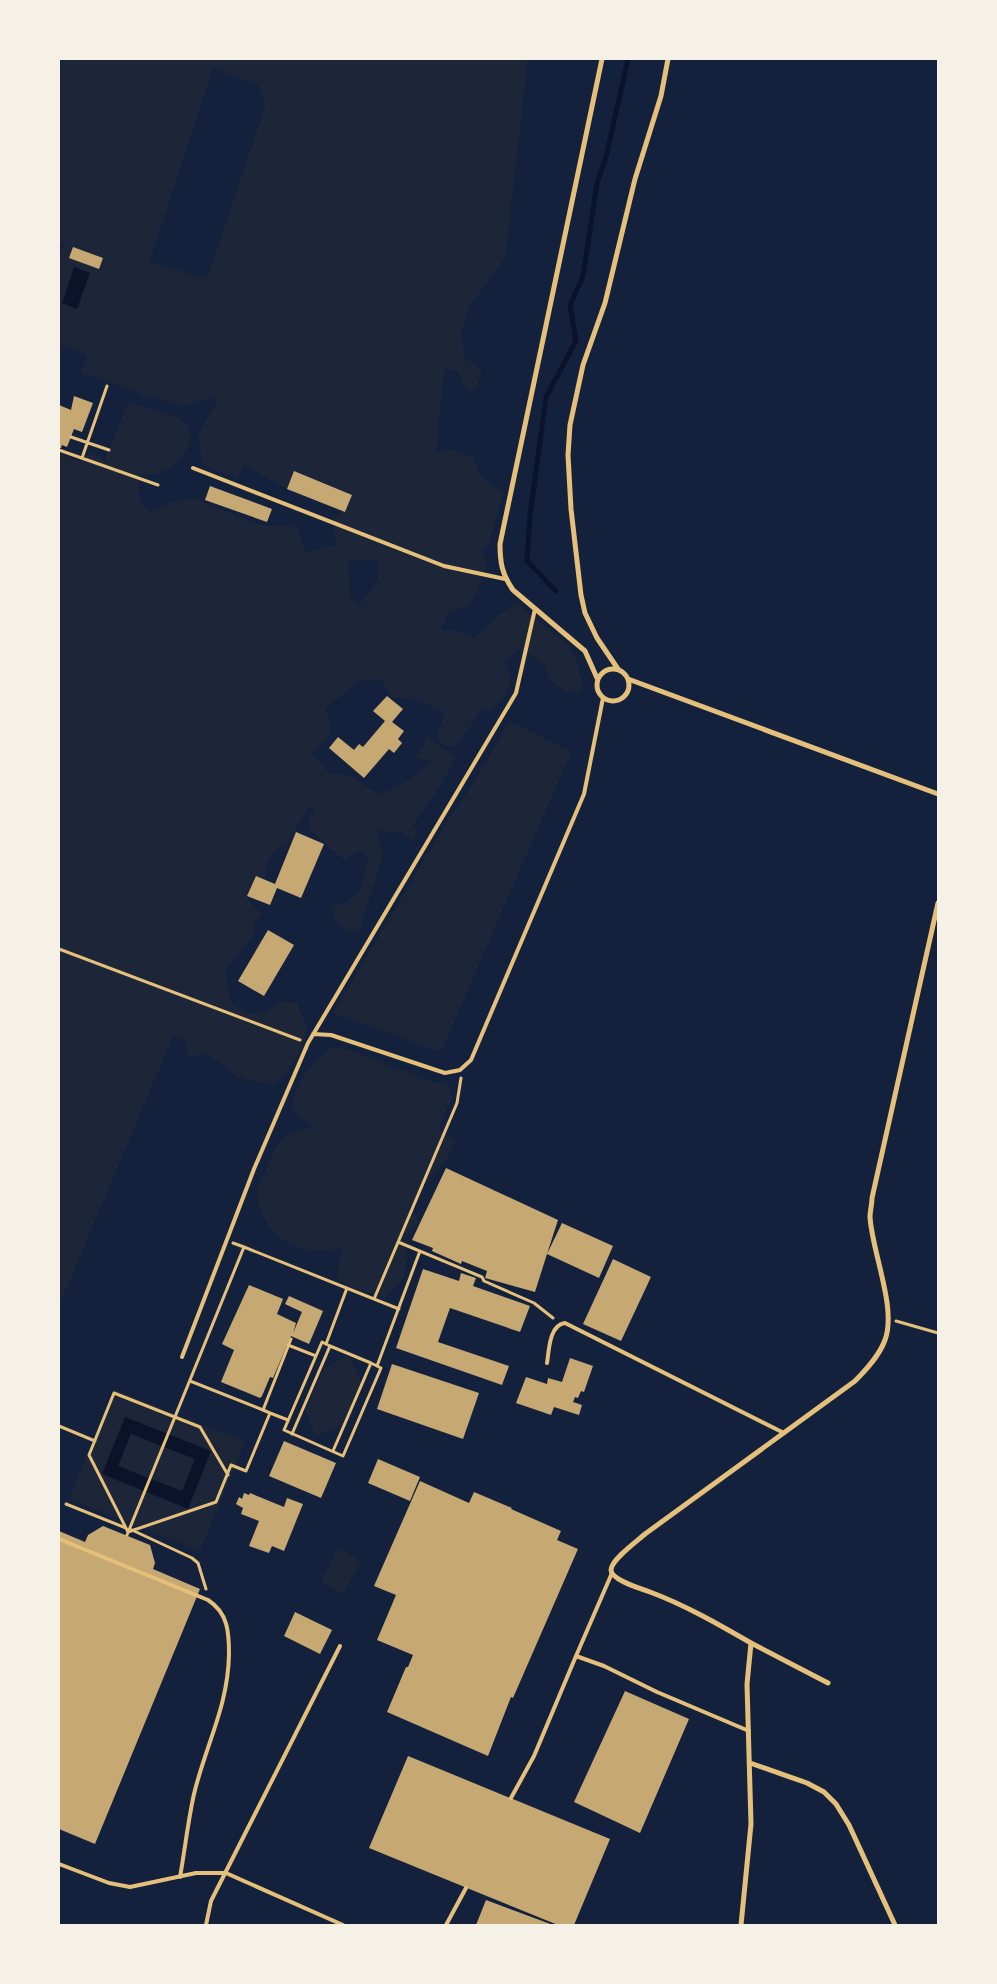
<svg xmlns="http://www.w3.org/2000/svg" width="997" height="1984" font-family="Commissioner,sans-serif">
<style>
.green{fill:#1d2539;fill-rule:evenodd}
.water{fill:#0b132b;fill-rule:evenodd}
.lines{fill:none;stroke-linecap:round;stroke-linejoin:round}
.stream{stroke:#0b132b;stroke-width:5}
.building{fill:#c6a872}
.path{stroke:#e5c07b;stroke-width:3}
.service{stroke:#e5c07b;stroke-width:4}
.minor{stroke:#e5c07b;stroke-width:5}
</style>
<rect width="100%" height="100%" fill="#14213d"/>
<path class="green" d="M59,59H528L505,258L469,307L461,334L465,358L482,370L476,391L466,390L457,370L445,369L440,405L437,453L452,449L474,458C480,479 484,483 504,491L489,545L481,550L487,565L479,588L470,604L448,614L441,629L456,631L474,638L515,602L569,646L578,663L583,689L578,692L566,691L550,681L544,664L520,649L504,661L512,678L503,698L491,712L482,708L458,745L451,747L440,744L438,732L445,712L411,698L391,697L381,679L359,681L325,709L330,720L331,732L322,744L311,753L328,772C350,773 361,781 378,796L404,783L432,761L414,758L423,747L427,737L437,745L456,756L442,784L413,825L417,830L413,842L402,832L387,833L376,830L383,855L360,928L350,932L336,923L332,907C365,896 360,889 368,858L359,851L344,860L310,829L308,818L314,815V810L309,806L288,844L275,850L267,864L264,880L251,889L248,900L262,914L254,923L256,931L225,971L231,1004C254,1018 260,1017 281,1001L297,1003L308,1030C300,1051 293,1071 274,1085L238,1078L226,1067L204,1052L193,1057L187,1054V1041L173,1036L59,1306V454L79,461L89,454L101,456L104,462L128,402C140,406 175,415 183,421C202,436 180,464 165,471C156,475 148,475 138,475L140,501L149,513L174,501L193,498L258,525L297,527L305,552L336,545L333,518L347,508L352,495L295,471L287,489L244,465L237,478L203,465L198,437L205,421L217,403L214,396L185,406L137,394V391L81,373L87,355L59,345V260L64,244L59,241ZM213,68L257,84L266,104L211,268L206,279L150,261ZM369,559L378,563L377,581L358,607L350,596L348,561Z
M509,721L571,752L441,1052L333,1013L450,817C472,787 492,754 509,721Z
M333,1047L347,1049L433,1082L448,1084L452,1097L438,1130L456,1140L445,1161L419,1192L413,1210L419,1222L403,1240L408,1256L403,1279L385,1297L356,1289L339,1281L338,1264L343,1252V1247C312,1256 279,1247 264,1217C260,1209 256,1199 257,1191C258,1184 263,1176 266,1169C277,1140 282,1133 315,1127L305,1121L291,1108C299,1079 309,1064 333,1047Z
M347,1356L350,1358L361,1382L342,1425L316,1436L305,1410L324,1368Z
M114,1389L245,1442L200,1551L69,1499Z
M338,1548L361,1561L343,1594L321,1581Z"/>
<path class="water" d="M74,267L90,273L77,309L62,303Z
M125,1417L211,1451L188,1509L102,1474ZM131,1434L195,1459L182,1491L118,1466Z"/>
<g class="lines">
<path class="stream" d="M556,591L527,561L530,516L546,397L576,341L570,305L583,276L597,183L606,157L628,59"/>
</g>
<path class="building" d="M73,247L103,258L99,269L69,258Z
M74,396L93,403L82,432L74,429L67,447L62,445L61,448H59V405L71,410Z
M294,471L352,495L345,512L287,489Z
M210,486L272,509L267,522L205,500Z
M387,696L403,709L392,722L404,731L398,739L402,743L394,753L389,749L364,778L329,748L338,737L354,750L359,744L363,747L385,721L373,711Z
M296,832L324,844L301,898L277,888L270,905L247,896L256,876L275,884Z
M268,930L294,945L264,996L238,981Z
M446,1168L558,1220L547,1254L562,1223L613,1246L599,1278L547,1254L535,1292L485,1278L487,1271L462,1261L461,1264L432,1251L433,1248L412,1240Z
M613,1259L651,1277L621,1341L583,1324Z
M423,1269L459,1281L461,1273L476,1278L473,1286L530,1306L520,1332L450,1308L438,1342L509,1366L502,1385L396,1348Z
M249,1285L283,1299L277,1314L296,1323L293,1333L302,1312L285,1304L289,1296L323,1311L309,1344L291,1336L273,1378L270,1377L262,1396L260,1398L221,1382L234,1350L222,1344Z
M570,1358L593,1366L584,1392L581,1391L578,1398L575,1397L573,1402L582,1405L579,1415L554,1407L551,1415L516,1403L526,1377L547,1384L548,1378L562,1382Z
M392,1364L479,1393L463,1439L377,1409Z
M284,1441L336,1463L321,1498L269,1476Z
M378,1459L420,1477L410,1501L368,1483Z
M420,1481L469,1503L474,1492L512,1508L511,1509L561,1531L557,1540L578,1549L513,1698L511,1697L488,1756L387,1712L406,1667H408L413,1655L377,1640L396,1595L374,1586Z
M244,1493L249,1495L250,1493L284,1507L287,1498L303,1504L284,1551L272,1546L269,1553L249,1546L259,1521L241,1514L243,1508L236,1504L239,1497L242,1499Z
M103,1526L150,1545L155,1563L153,1569L200,1589L95,1844L59,1829V1531L85,1542L88,1535Z
M295,1612L332,1630L320,1654L284,1636Z
M625,1691L689,1719L640,1833L574,1802Z
M408,1756L610,1839L574,1925H558L369,1848Z
M486,1900L553,1925H476Z"/>
<g class="lines">
<path class="path" d="M71,437L109,450
M59,450L158,485
M82,458L107,386
M59,949L300,1040
M398,1242L482,1277L484,1281L534,1303L553,1318
M244,1247L399,1309
M374,1299L457,1103L461,1078
M896,1321L938,1333
M326,1344L347,1288
M288,1345L316,1356
M330,1346L322,1342L284,1430L343,1456L381,1368L371,1363
M377,1366L420,1251
M190,1381L263,1410
M270,1413L288,1420
M59,1426L95,1441
M292,1434L330,1346L371,1363L333,1451
M228,1475L200,1427L114,1393L89,1455L128,1532L216,1502L231,1465L246,1471L270,1413L263,1410L291,1339
M66,1504L126,1528
M132,1530L192,1558L198,1563L206,1589
M127,1535L244,1247L233,1243"/>
<path class="service" d="M193,468L444,566L505,579
M313,1034L331,1035L445,1073L460,1070L471,1060L584,794L603,698
M182,1357L254,1169L308,1043L516,693L535,609
M547,1363C549,1351 549,1325 565,1323L784,1433
M59,1539L208,1600C228,1613 229,1632 229,1654C228,1707 206,1744 194,1794C188,1821 185,1849 180,1877
M612,1573L576,1656L604,1666L657,1692L749,1731
M511,1798L534,1756L576,1656
M59,1864L109,1883L130,1887L196,1873H226L343,1925
M206,1925L211,1901L340,1646
M446,1925L466,1888"/>
<path class="minor" d="M597 685a16 16 0 1 1 32 0a16 16 0 1 1-32 0Z
M618,669L597,638L585,613L581,595L571,509L568,455L570,425L583,365L605,303L635,179L661,96L668,59
M597,678L585,651L513,590C502,574 500,563 500,544L602,59
M628,679L938,794
M751,1643L828,1683
M750,1763L807,1783L824,1792L836,1804L849,1825L895,1925
M741,1925L751,1824L747,1684L751,1643C718,1624 685,1605 650,1592C642,1589 611,1580 611,1570C611,1560 637,1541 645,1534L855,1381C867,1369 879,1356 885,1340C897,1308 872,1252 870,1217C870,1211 872,1204 872,1198L938,903"/>
</g>
<rect width="997" height="1984" fill="none" stroke="#f6f1e7" stroke-width="120"/>
</svg>
